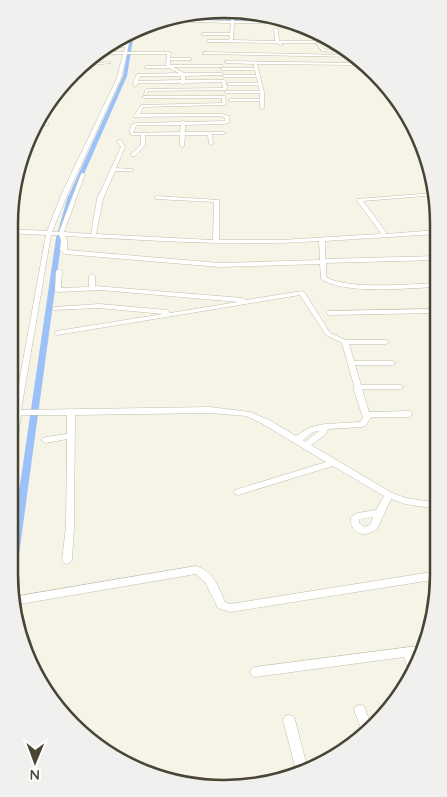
<svg xmlns="http://www.w3.org/2000/svg" width="447" height="797" font-family="Quicksand,sans-serif">
<style>
.lines{fill:none;stroke-linecap:round;stroke-linejoin:round}
.canal{fill:#9cc1f9;fill-rule:evenodd}
.minor-casing{stroke:#c2bea8;stroke-width:1}
.minor{fill:#fff;fill-rule:evenodd}
.rim{fill:none;stroke:#494535;stroke-width:2.5}
</style>
<rect width="100%" height="100%" fill="#f5f4e7"/>
<g class="lines">
<path class="canal" d="M205,19L282,21L286,22L204,21Z
M134,33L127,76L73,199L62,238L15,584L13,587L11,588L9,574V560L56,238L67,199L123,76L131,34Z"/>
<defs>
<path id="minor" d="M231,12H235L234,21L285,22L289,23H234L233,40L275,41L274,29L276,28L278,29L279,41H315L317,42L315,43H281L283,44L281,45L276,43L208,42L207,40H229L230,35H203L201,34L203,33H230L231,23L158,21L162,19L231,21Z
M131,34L127,52H169L171,53L170,58H190L192,59L190,60H170V65H223L222,67H173L184,73H223L222,75L185,76V80H224L226,81L227,89L225,90L148,91L146,95H144L145,90L147,89L223,88L222,82L185,83L183,85L181,83H138L136,86H134L133,82L137,74L179,73L169,68H146L144,67L146,66H166L167,54H127L121,78L68,193L52,232H59L81,174L83,173L85,174L64,232L91,234L97,199L121,147L117,141L119,140H121L125,147L116,168L132,169L134,170L132,171H115L103,199L96,234L213,240L214,202L155,199L154,198L157,196L219,200V240H281L379,234L381,233L357,201V199L435,193L436,195L363,201L386,232V234L437,230V234L325,241V259L437,256V260L326,263V277C346,290 411,284 437,283V287C408,288 345,295 321,279L320,264L220,267L65,254L60,250L61,240L59,235H51L21,410L210,407L250,412L269,420L296,436L311,427L325,424L360,422L363,418L353,387L354,386L342,343L326,335L300,295L57,335L54,333L57,331L163,314L99,308L53,310L52,309L55,307L99,304L167,310L169,311L170,313L238,302L101,290L58,292L55,290L56,271L59,269L62,271L61,288L89,287V276L92,274L95,276V286L243,298L246,300L302,291L305,293L330,333L346,340H386L389,342L386,344H349L354,361H392L396,363L392,365H355L361,385H400L404,387L400,389H362L369,412L409,411L413,414L409,417H371L365,426L362,427L328,429L325,435L311,445L392,493L406,498L438,503V509L405,504L391,499L377,529C374,531 369,534 365,534C355,535 349,524 351,517L358,513L376,510L384,496L333,466L238,495L235,494L234,492L235,490L326,462L263,424L246,416L210,413L75,415L74,527L72,560L70,563L67,564L64,563L62,560L66,527L67,439L46,443L43,442L42,440L43,438L46,437L67,434V415H21L13,478L12,480L9,481V447L13,416H9V410H14L46,235L9,233V229L47,231L62,193L117,78L123,54H97L95,63L109,62L111,63L93,65L91,64L92,54L95,52H124L125,47H104L107,46L123,45V42L118,41L121,39L127,41L128,36ZM140,76H181V80L138,81ZM65,236C149,240 234,247 319,241L320,260L220,263L67,250V240ZM319,431L305,442L303,440L313,432ZM373,517L370,525L364,527L359,523V520L360,519Z
M316,43H318L324,49L334,51L332,52L322,51Z
M204,52L349,55L352,57L203,54Z
M225,61L354,63L356,64L354,65L257,64L264,92V108L262,109L260,108V101H230L228,100L230,99H260V93H226L224,92L226,91H260L258,85H229L227,84L229,83H258L257,77H224L222,76L224,75H256L255,70H222L220,69L222,68H254V64L226,63Z
M144,96H225L226,104L224,105L143,107L140,114H222L229,116V123L223,124L185,125V132H224L226,133L224,134H212L213,144L211,145L209,144L208,135H185L184,146L182,147L180,146V135H145V145L135,156H131V154L141,145V135H131V133L129,132L132,124L137,123L181,122L183,120L185,122L225,121V118L221,116L134,117V116L141,105H142L222,103V98H143L142,97ZM137,125H181L180,132L133,133L136,126Z
M36,123H47L49,124L47,125H35Z
M437,309V313L329,315L326,313L329,311Z
M196,566C214,572 218,586 225,602L230,604L438,571V579L230,612L218,608L205,582L196,574L14,605L13,597Z
M418,646L420,647L417,656H414L416,660L412,672L409,671L404,657L255,677L251,675L250,672L251,669L255,667Z
M360,705L364,706L372,727L364,736L354,710L356,706Z
M289,715L293,716L295,720L308,770L297,774L283,720L285,716Z"/>
</defs>
<use href="#minor" class="minor-casing"/>
<use href="#minor" class="minor"/>
</g>
<path d="M0 0H447V797H0ZM224 18H224A206 206 0 0 1 430 224V574A206 206 0 0 1 224 780H224A206 206 0 0 1 18 574V224A206 206 0 0 1 224 18Z" fill="#f0f0ef" fill-rule="evenodd"/>
<path class="rim" d="M224 18H224A206 206 0 0 1 430 224V574A206 206 0 0 1 224 780H224A206 206 0 0 1 18 574V224A206 206 0 0 1 224 18Z"/>
<g transform="translate(35 762) rotate(181)" stroke="#ffffff" stroke-width="4" paint-order="stroke">
<path d="M0-4L9 19L0 12L-9 19Z" fill="#494535"/>
<text y="-8" font-size="14" font-weight="bold" text-anchor="middle" fill="#494535">N</text>
</g>
</svg>
